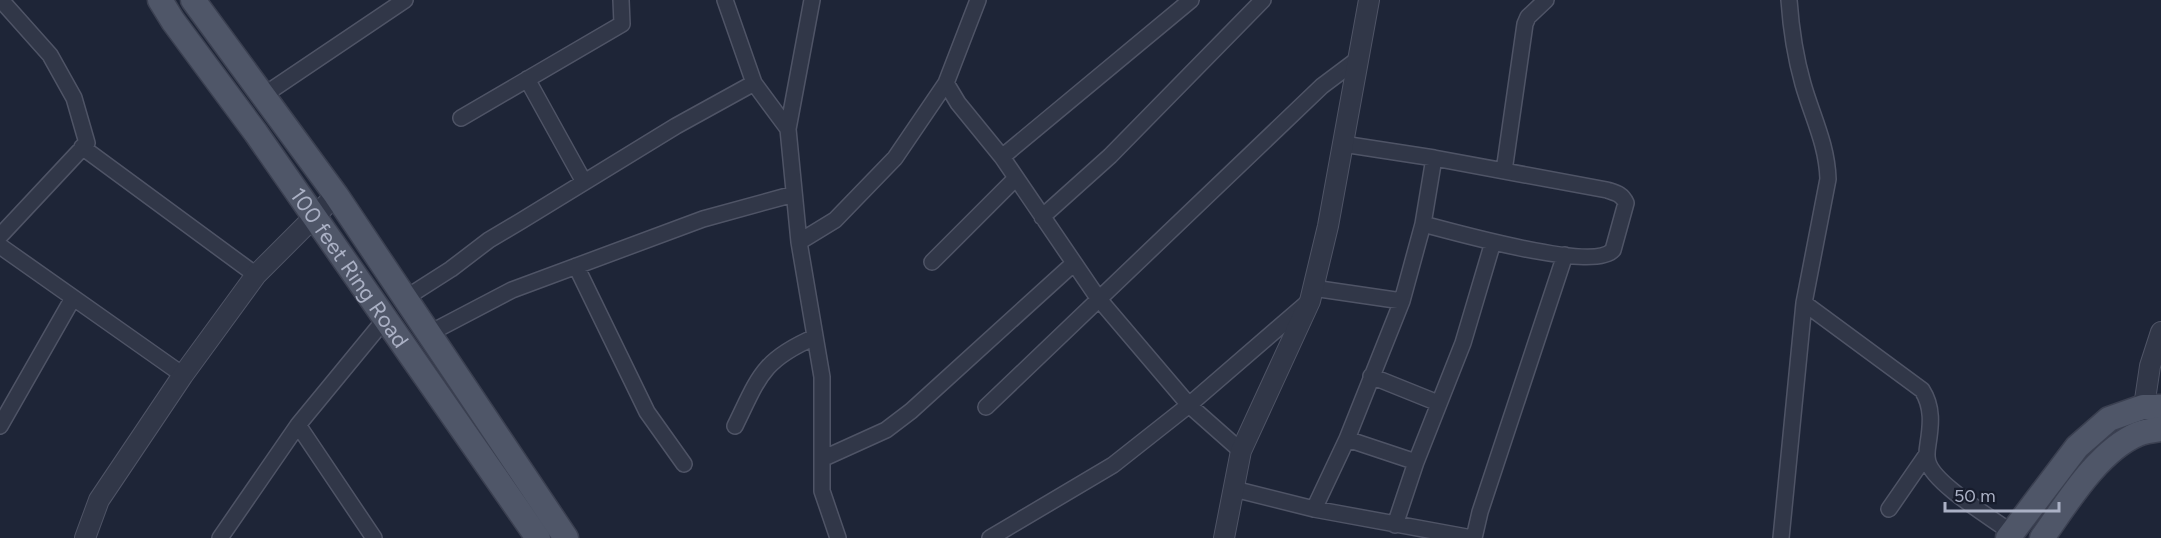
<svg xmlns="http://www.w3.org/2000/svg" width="2161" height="538" font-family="Figtree,sans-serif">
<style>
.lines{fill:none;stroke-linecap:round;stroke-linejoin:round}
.minor-casing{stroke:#4f5466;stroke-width:18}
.tertiary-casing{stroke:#4f5466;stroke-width:22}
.primary-casing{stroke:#3b4051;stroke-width:27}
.minor{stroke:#313748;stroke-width:15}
.tertiary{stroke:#313748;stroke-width:20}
.primary{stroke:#4f5668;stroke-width:24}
.labels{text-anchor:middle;stroke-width:4.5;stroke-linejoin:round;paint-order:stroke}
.street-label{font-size:22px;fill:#abb1c5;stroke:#171c2c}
</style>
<rect width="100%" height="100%" fill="#1e2537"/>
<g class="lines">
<defs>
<path id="minor" d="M725,0L754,83L788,129
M812,0L788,129L799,242L822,377V491L838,538
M527,79L584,182
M946,83L958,103L1002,157L1098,298L1189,405L1241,451
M264,95L405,0
M461,118L622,24L621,0
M1343,144L1434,158L1607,190C1616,193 1622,194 1626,203L1613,250C1593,272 1454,232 1423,224
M82,147L256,275
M1002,157L1191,0
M1504,171L1525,24L1528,17L1546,0
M1042,217L1110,156L1263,0
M0,236L87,143L74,98L50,55L1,0
M799,242L835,220L895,158L946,83L978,0
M0,246L183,375
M932,262L1016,178
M576,266L647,412L684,464
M1313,288L1402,301
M404,299L451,269L489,240L521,221L676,126L754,83
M1804,303L1922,390C1933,407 1931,425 1928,444C1927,450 1926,456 1928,462C1934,484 1992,518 2012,533
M428,334L512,290L703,219L794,194
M1371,376L1438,403
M986,407L1322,86L1358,59
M298,425L374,538
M0,426L73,298
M735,426C759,377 762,360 815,337
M1347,439L1416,462
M822,459L886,430L911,411L1073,264
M1234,489L1314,509L1472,538
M1314,509L1347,439L1402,301L1423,224L1434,158
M1889,509L1927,454
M1395,525L1416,462L1463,343L1493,242
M220,538L298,425L386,318
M990,538L1113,465L1189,405L1307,303
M1474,538L1480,512L1565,255
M1781,538L1804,303L1828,179C1827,144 1812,116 1803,84C1795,56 1791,29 1789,0"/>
<path id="tertiary" d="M2142,420L2150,366L2161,332
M85,538L99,500L183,375L256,275L336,195
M1224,538L1241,451L1310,301L1328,226L1369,0"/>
<g id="primary">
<path id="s1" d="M160,0L173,21L256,133L538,538"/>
<path d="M193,0L336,195L566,538"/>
<path d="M2008,538L2077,447L2109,419L2143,407H2161"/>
<path d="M2042,538C2067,503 2098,451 2138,434C2145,431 2154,430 2161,429"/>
</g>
</defs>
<use href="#minor" class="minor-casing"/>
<use href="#tertiary" class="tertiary-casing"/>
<use href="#primary" class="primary-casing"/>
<use href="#minor" class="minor"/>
<use href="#tertiary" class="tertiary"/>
<use href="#primary" class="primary"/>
</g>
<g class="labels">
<g class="street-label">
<text dy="8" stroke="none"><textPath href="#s1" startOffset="328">100 feet Ring Road</textPath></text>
</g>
</g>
<path d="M1945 502v9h114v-9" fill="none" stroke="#abb1c5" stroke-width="3"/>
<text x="1954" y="502" font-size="18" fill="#abb1c5" stroke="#171c2c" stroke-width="4.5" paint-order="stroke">50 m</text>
</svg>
